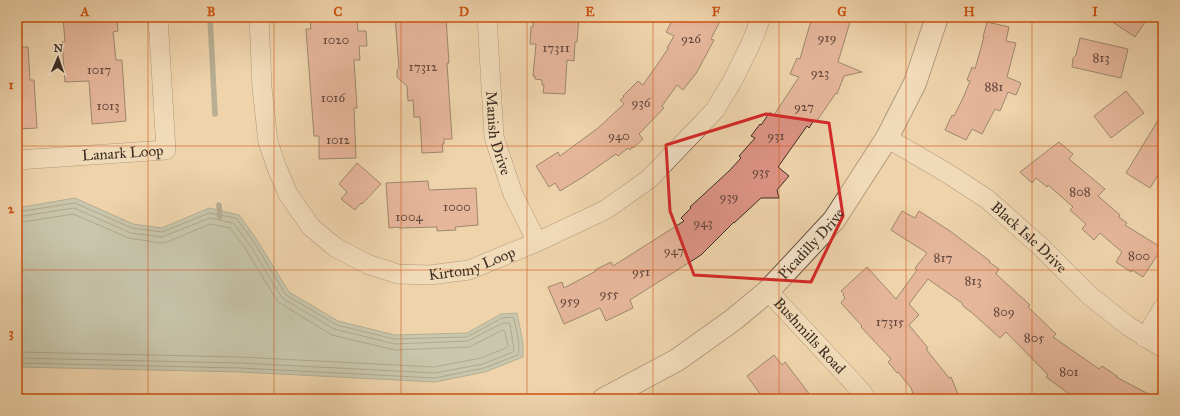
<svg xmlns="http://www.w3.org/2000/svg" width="1180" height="416" font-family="'IM FELL Great Primer',serif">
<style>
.water{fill:#99b7ad;stroke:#738076}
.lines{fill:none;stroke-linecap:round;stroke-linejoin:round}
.shore{stroke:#6a7268;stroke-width:1}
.stream{stroke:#738076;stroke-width:5.5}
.building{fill:#dc9385;stroke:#3a2d23}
.minor-casing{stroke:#675645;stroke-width:20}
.tertiary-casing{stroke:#675645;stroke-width:24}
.minor{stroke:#f4e2c8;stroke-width:19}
.tertiary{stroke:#f4e2c8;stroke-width:22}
.marked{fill:none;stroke:#d62828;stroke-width:3;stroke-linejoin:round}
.grid{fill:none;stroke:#ce520f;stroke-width:1;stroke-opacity:0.55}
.labels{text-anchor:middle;stroke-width:3.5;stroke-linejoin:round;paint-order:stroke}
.number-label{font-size:13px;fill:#62463c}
.street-label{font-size:15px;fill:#3a2d23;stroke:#f4e2c8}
.neatline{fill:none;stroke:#ce520f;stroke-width:1.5}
.grid-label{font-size:13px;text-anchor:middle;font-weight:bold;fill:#ce520f}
</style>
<rect width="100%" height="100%" fill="#eed3ab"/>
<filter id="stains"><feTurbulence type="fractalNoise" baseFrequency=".005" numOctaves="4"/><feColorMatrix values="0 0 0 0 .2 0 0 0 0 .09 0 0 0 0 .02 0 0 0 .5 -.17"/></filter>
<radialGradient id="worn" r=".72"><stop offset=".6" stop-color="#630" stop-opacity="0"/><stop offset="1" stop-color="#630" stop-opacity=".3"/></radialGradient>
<path class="water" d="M75,198L133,224L162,228L209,208L239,215L257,240L289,292L338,321L395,335L467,333L501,314L517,313L523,343V357L485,372L435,382L240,372L17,367V208Z"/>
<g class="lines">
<path class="shore" d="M17,212L75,203L132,228L162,232L209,213L236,218L254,242L286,295L337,325L394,339L467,337L502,318L513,317L514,319C516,328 521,347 518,355L484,368L435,378L240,368L17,363
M17,217L74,208L131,233L162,237L210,218L233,223L250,245L282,298L334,329L395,344L468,341L503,323H508L510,324L514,350L513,352L483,364L435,373L240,363L17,358
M17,223L73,214L129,238L160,243L167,242L210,224L230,228L245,248L278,302L332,335L395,350L469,347L503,330L505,332L508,346L506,348L481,358L434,367L240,357L17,352"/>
<path class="stream" d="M210,17L215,114
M219,205L220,217"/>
</g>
<path class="building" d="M63,17H117L118,31L113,32L116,60H122L126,121L92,124L89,81L65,82L62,42H65Z
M357,17L358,31H366L367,46H359L360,60H354L357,108H354L356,158L319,159V136H314L306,29H311L310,20Z
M395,17H446L449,63H447L452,139H444V144H442L443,152L422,153L420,117H414L413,100L408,101L407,86L397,77V70L399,68Z
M533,17H579L577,42H575L574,61L567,60L565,94L543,93L544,85H542V80L535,79V76H533L536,44H530L531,27H533Z
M674,17H722L711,39L714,40L697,72L683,90L677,85L662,106L664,108L639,134L643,139L633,148L632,147L630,150L628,148L618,156L616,154L583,177L560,191L555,183L549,187L536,166L558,152L560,156L598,128L624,104L620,100L624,97L623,96L638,81L643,85L668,49L667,48L674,36L666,32Z
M812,17H834L850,22L838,62L862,72L844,76L837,94L836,93L816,122L814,120L809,128L807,126L778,167L789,176L777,190L779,198H761L734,223V222L701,255L630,300L633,308L606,321L600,308L564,324L548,287L562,282L564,288L596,271L595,270L611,262L613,266L684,221L681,218L691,208L690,207L729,171L741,158L739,156L755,138L751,136L760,124L761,125L770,112L774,115L799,77L790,74L797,58L800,59Z
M1105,17H1137L1145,22L1135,37Z
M987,22L1009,27L1006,41L1016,43L1007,77L1021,83L1016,95L1008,92L1000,111L995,109L982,134L972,129L966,140L945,130L952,115L954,116L964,96L970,81L967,80L972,67L975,69L984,37H983Z
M1080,38L1128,49L1121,78L1072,67L1073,58L1076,55Z
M17,47H28L30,80H34L37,128L17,129Z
M1126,91L1144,113L1111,138L1094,116Z
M1163,112V167L1150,188L1126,173Z
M1059,142L1073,154L1069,159L1105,189L1098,196L1120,215L1119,217L1127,223L1125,225L1162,248L1143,277L1132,270L1131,272L1116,262L1122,252L1100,233L1094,240L1082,229L1086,224L1070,210L1073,207L1048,185L1047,187L1036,178L1032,183L1020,172Z
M357,163L381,184L362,204L361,203L355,210L341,199L347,192L339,184Z
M428,181L429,190L476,188L478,225L455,227L456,230L437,231V227L399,228V227L389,228L386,183Z
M902,211L915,218L919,211L950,231L990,261L989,262L999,269L996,274L1030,305L1028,307L1056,334L1053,337L1099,369L1102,366L1117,376L1116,377L1158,399H1076L1046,377L1048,375L1006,332L1000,338L971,312L963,306L962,303L928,279L909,304L919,315L909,325L928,348L926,349L949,378L951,377L960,399H915L911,388L898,372L897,373L888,362L891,359L861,327L862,326L841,303L845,298L843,295L844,294L841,291L867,267L896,299L917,270L915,268L927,253L891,230Z
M774,355L782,365L785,362L813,399H764L747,376Z"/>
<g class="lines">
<defs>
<g id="minor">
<path id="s1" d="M259,17L262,87L268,142L277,168L288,194L311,227L335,247L367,264L398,274L430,275L469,270L537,242L605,210L649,179L715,110L733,80L752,41L761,17"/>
<path id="s2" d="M487,17L494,137L513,194L537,242"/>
<path id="s3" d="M887,138L947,173L987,199L1040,246L1090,296L1128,326L1163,348"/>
<path id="s4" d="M17,160L166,150L158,17"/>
<path id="s5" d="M768,291L861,391L866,399"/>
<path d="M1145,338L1163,308"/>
</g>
<g id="tertiary">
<path id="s6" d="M604,399L677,360L733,320L768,291L834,220L887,138L915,83L937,17"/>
</g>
</defs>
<use href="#minor" class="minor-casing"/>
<use href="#tertiary" class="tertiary-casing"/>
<use href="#minor" class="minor"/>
<use href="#tertiary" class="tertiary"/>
</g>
<path d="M0 0H1180V416H0ZM766,114L829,123L843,216L811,282L694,275L670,211L666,145Z" fill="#eed3ab" fill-opacity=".55" fill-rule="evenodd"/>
<path class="marked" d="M766,114L829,123L843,216L811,282L694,275L670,211L666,145Z"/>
<path class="grid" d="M148,17V399M274,17V399M401,17V399M527,17V399M653,17V399M779,17V399M906,17V399M1032,17V399M17,146H1163M17,270H1163"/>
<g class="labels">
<g class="number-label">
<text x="827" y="42">919</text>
<text x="691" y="43">926</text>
<text x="336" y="44">1020</text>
<text x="556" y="52">17311</text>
<text x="1101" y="62">813</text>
<text x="423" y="71">17312</text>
<text x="99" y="74">1017</text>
<text x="820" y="77">923</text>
<text x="994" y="91">881</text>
<text x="333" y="102">1016</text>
<text x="641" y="107">936</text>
<text x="108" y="110">1013</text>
<text x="804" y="111">927</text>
<text x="619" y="140">940</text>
<text x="776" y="140">931</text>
<text x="338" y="144">1012</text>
<text x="761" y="176">935</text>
<text x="1080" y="196">808</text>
<text x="729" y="201">939</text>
<text x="457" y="211">1000</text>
<text x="409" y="221">1004</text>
<text x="703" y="227">943</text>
<text x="674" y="255">947</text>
<text x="1139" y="260">800</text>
<text x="943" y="262">817</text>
<text x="641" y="276">951</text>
<text x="973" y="285">813</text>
<text x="609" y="298">955</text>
<text x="570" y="305">959</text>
<text x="1004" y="316">809</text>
<text x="890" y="326">17315</text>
<text x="1034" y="342">805</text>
<text x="1069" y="376">801</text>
</g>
<g class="street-label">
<text dy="5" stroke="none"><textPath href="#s2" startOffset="117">Manish Drive</textPath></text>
<text dy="5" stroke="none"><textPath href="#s4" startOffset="106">Lanark Loop</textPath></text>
<text dy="5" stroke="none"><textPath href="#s3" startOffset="174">Black Isle Drive</textPath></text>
<text dy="5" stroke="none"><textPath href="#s6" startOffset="261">Picadilly Drive</textPath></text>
<text dy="5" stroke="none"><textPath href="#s1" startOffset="397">Kirtomy Loop</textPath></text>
<text dy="5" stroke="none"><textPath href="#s5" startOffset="61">Bushmills Road</textPath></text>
</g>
</g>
<rect width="1180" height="416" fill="none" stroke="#eed3ab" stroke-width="44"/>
<g transform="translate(58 58) rotate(2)" stroke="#f4e2c8" stroke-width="3" paint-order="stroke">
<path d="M0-3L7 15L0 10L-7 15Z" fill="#3a2d23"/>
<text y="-6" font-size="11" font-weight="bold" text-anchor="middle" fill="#3a2d23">N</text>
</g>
<rect x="22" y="22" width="1136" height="372" class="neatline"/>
<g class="grid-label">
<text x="85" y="16">A</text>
<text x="211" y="16">B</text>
<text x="338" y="16">C</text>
<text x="464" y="16">D</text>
<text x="590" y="16">E</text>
<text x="716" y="16">F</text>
<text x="842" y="16">G</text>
<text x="969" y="16">H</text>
<text x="1095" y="16">I</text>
<text x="11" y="89">1</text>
<text x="11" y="213">2</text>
<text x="11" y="337">3</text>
</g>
<rect width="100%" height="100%" filter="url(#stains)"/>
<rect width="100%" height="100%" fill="url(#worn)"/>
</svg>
